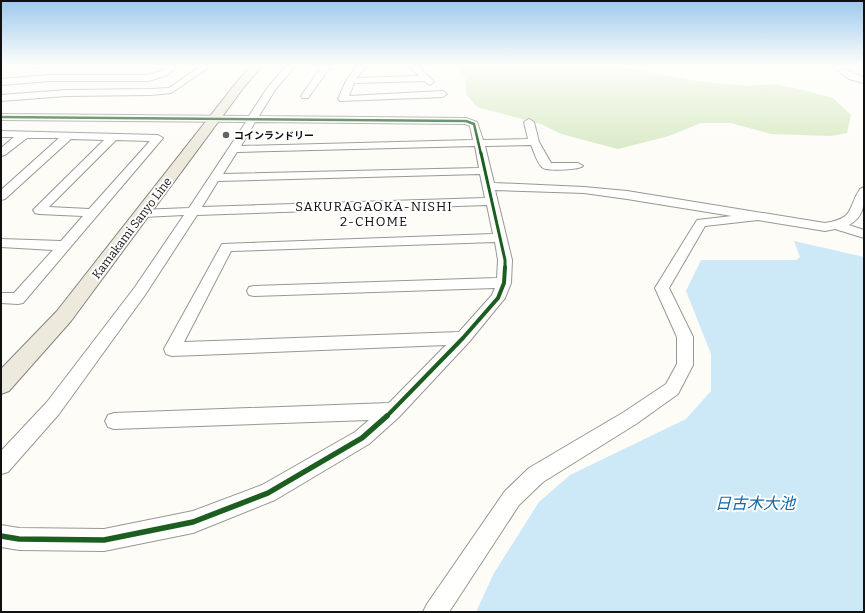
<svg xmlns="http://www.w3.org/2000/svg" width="865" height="613" font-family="Bitter,'Noto Sans JP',serif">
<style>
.forest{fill:#d8eac5}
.water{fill:#cde8f7}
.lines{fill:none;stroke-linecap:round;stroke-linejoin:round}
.minor-casing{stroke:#979795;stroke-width:2}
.major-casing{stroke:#858482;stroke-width:2}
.minor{fill:#fffffe;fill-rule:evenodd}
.major{fill:#ede9dc;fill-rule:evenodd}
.cycleway-far3-casing{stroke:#fff;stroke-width:4}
.cycleway-far2-casing{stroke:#fff;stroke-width:5}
.cycleway-far1-casing{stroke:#fff;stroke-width:6}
.cycleway-casing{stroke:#fff;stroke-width:8}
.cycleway-far3{stroke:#1b5e20;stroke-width:2.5}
.cycleway-far2{stroke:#1b5e20;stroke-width:3}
.cycleway-far1{stroke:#1b5e20;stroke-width:4}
.cycleway{stroke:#1b5e20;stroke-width:5.5}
.poi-dot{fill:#646362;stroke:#fff;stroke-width:1.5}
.labels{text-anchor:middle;stroke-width:4;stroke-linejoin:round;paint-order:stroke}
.far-poi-label{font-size:10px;font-weight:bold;fill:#111;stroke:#fff;text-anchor:start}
.street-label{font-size:12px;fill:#111;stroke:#fff}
.neighbourhood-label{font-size:13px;letter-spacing:1px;fill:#111;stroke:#fff}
.near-water-label{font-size:16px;font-style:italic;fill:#1768a6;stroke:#fff}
</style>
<rect width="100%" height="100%" fill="#fdfcf7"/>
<path class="forest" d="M457,66H618L690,80L746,86L774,84L799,89L833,98L851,115L847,133L831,136L771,134L731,123H701L669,136L618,149L561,134L541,124L477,107L466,94L465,78Z"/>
<path class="water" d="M794,241L864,257V612H476L494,573L539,502L570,475L686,419L711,391V354L686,291L701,260H796L800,257Z"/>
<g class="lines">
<defs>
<path id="minor" d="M29,66H39L35,68Z
M168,66H178L167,75L149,81H49L1,85V79L49,75H148L161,71Z
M201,66H211L171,93L151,95L66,96L1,101V95L66,90L151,89L169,88Z
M286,66H295L275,90L259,116L466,118L477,122L483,140L528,139L524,122L529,119L534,122L539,142L551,163H578L583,166C580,170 547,171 543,168C537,164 534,151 531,145L485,146L494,183L584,187L627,191L825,223C856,218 847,208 860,189L864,187C864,204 865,216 849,225L864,230V238L835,229L825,231L758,220L705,226L669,288L693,337V365L678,394L636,424L543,482L519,505L449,612H423L427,604L505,491L529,468L624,412L666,384L677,364V337L655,288L697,220L732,216L627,199L584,193L495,190L512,260L511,283L505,298L469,342L399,417L369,444L275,500L193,533L104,551L19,550L1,547V525L19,528L104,529L193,511L262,485L355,432L369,420L114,429L108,427L105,421L108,415L114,413L389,403L446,345L172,356L166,354L164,349L222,244L493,234L487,205L197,215L145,295L59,414L8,472L1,474V451L47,402L135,287L184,215L143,217L139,216L137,213L139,210L189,208L246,122L1,120V114L249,116L268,87ZM255,122L465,124L470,126L473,140L241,146ZM475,146L479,168L223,174L237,152ZM480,174L485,198L202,207L218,181ZM495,242L498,260L497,278L254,286L249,287L247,291L249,295L254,296L495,288L492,295L459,332L184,342L231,251Z
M322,66H331L308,98H302L301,96Z
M357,66H366L356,78L419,76L409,66H418L434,82L430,85L424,81L354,83L349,96L443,91L447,94L443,97L340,101L338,99L346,81Z
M832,66C846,66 851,74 864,77V83L849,79Z
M1,131L158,135L163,138L23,303L18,304L1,303V293H14L53,250L1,247V239L61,241L83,216L39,214L35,213L33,210L104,140L71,139L5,199L1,200V190L59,138H27L5,155L1,156V148L14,137H1ZM116,140L150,141L89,209L49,207Z"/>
<path id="major" d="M251,66H262L244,87L71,321L9,391L1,394V369L57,311L236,83Z"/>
</defs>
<use href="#minor" class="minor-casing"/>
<use href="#major" class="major-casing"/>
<use href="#minor" class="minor"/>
<use href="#major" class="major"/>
<defs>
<path id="cycleway-far3" d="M1,117L466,121L474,124L481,154"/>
<path id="cycleway-far2" d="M481,153L505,260V268"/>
<path id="cycleway-far1" d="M386,417L463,338L498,298L504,283L505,267"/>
<path id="cycleway" d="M1,536L19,539L104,540L193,522L268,493L362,438L387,416"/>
</defs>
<use href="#cycleway-far3" class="cycleway-far3-casing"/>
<use href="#cycleway-far2" class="cycleway-far2-casing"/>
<use href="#cycleway-far1" class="cycleway-far1-casing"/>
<use href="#cycleway" class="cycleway-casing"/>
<use href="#cycleway-far3" class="cycleway-far3"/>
<use href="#cycleway-far2" class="cycleway-far2"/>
<use href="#cycleway-far1" class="cycleway-far1"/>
<use href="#cycleway" class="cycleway"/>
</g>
<linearGradient id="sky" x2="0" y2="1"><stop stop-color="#9dc9ee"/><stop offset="0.43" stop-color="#fefefb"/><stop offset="1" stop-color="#fefefb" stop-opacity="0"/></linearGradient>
<rect width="865" height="152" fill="url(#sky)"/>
<circle class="poi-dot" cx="226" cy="135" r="4"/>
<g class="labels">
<g class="far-poi-label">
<text x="234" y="139">コインランドリー</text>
</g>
<g class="street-label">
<text transform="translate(132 228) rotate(-53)" y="4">Kamakami Sanyo Line</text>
</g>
<g class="neighbourhood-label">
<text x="374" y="211">SAKURAGAOKA-NISHI<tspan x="374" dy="15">2-CHOME</tspan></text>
</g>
<g class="near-water-label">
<text x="755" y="509">日古木大池</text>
</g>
</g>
<rect width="865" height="613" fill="none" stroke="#111111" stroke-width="4"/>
</svg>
